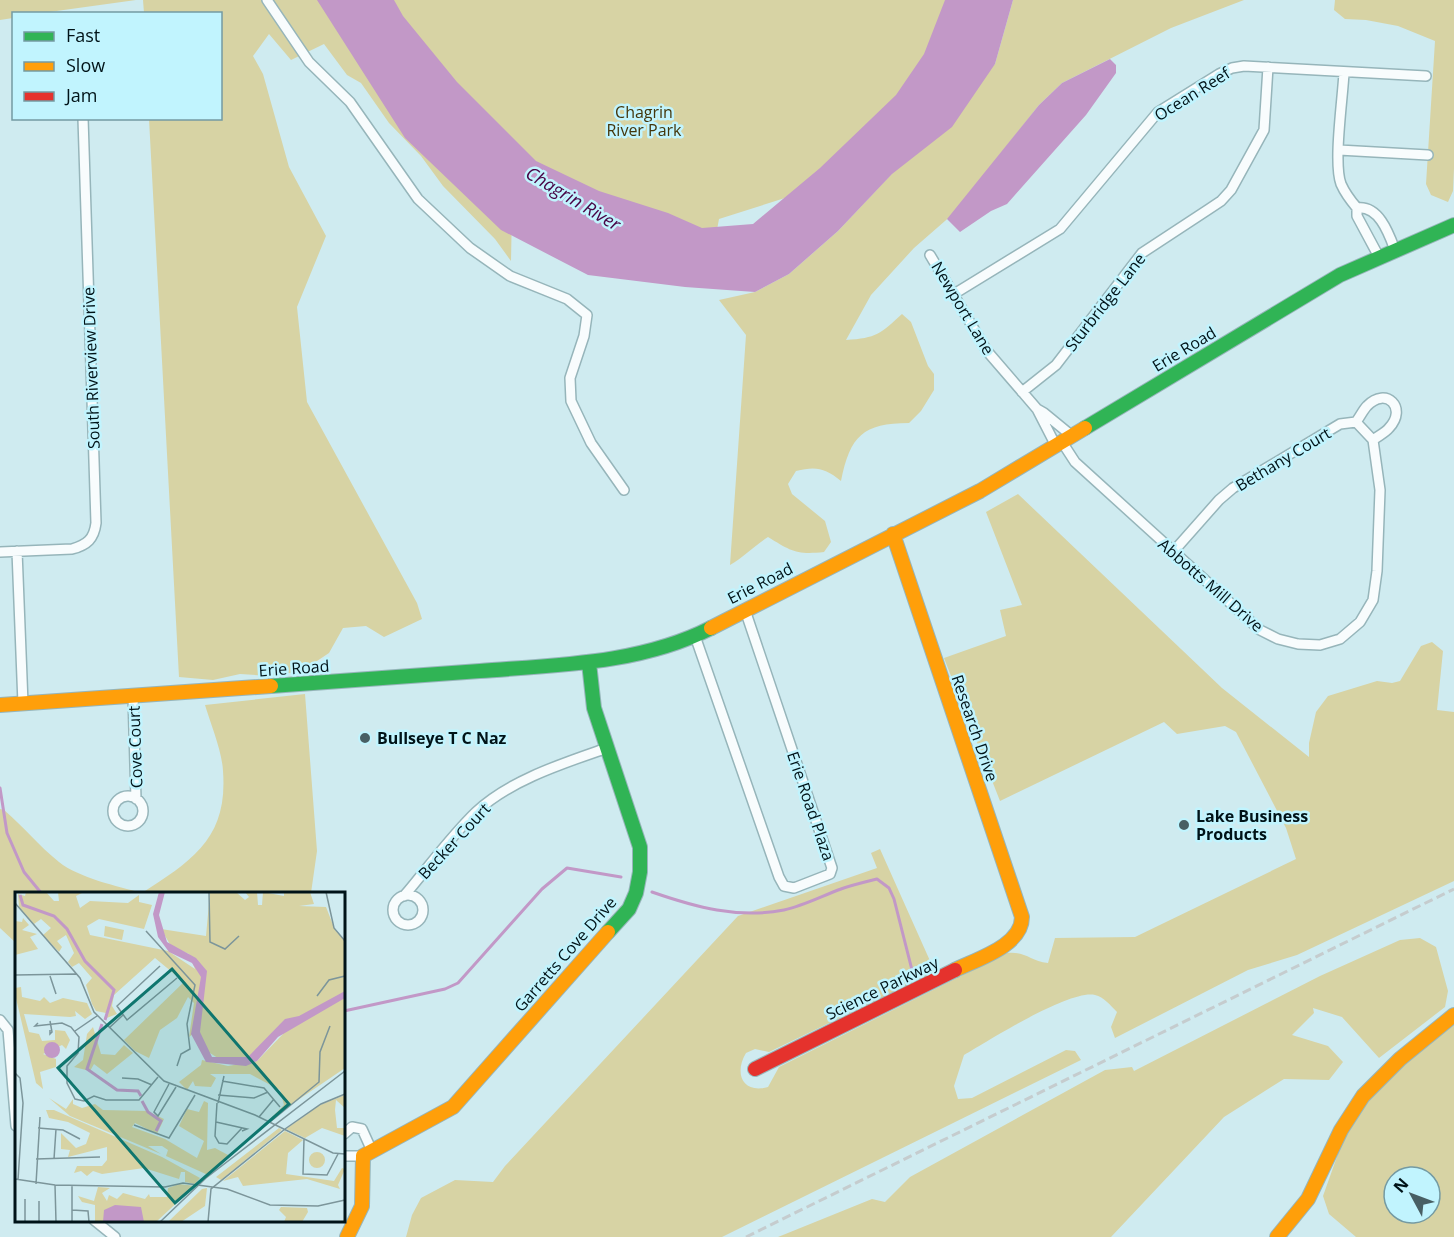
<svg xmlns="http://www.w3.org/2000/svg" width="1454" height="1237" font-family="'Open Sans',sans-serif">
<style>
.green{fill:#d7d3a4;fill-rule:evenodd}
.water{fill:#c298c7}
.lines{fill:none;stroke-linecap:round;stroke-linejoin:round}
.stream{stroke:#c298c7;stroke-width:3}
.street-casing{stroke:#96b5ba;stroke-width:12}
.fast-casing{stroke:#96b5ba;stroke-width:16}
.slow-casing{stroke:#96b5ba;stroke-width:16}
.jam-casing{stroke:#96b5ba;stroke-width:16}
.street{stroke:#f8fcfd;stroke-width:9}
.fast{stroke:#30b455;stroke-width:14}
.slow{stroke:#ff9f0a;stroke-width:14}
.jam{stroke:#e5322d;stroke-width:14}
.rail{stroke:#c5ccce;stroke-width:3;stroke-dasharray:9 4.5;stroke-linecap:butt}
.poi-dot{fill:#485f64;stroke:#c1f4fe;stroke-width:2}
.labels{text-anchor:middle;stroke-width:5;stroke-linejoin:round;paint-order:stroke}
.street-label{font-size:16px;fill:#001318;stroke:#c1f4fe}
.park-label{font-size:16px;fill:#44360b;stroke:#c1f4fe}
.poi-label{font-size:16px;font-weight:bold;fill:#001318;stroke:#c1f4fe;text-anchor:start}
.water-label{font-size:18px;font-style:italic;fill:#480445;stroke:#c1f4fe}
.inset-river{fill:none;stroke:#c298c7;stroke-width:3}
.inset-road{fill:none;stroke:#7c959a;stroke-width:1.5}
.view{fill:#0f766e;fill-opacity:0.15;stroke:#0f766e;stroke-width:3}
.inset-edge{fill:none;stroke:#001318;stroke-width:3}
</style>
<rect width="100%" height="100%" fill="#cfebf0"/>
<path class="green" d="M0,0H136L42,13L14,14L13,18L0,20Z
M143,0H996L845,179L719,219L710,267L512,209L511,261L495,239L443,186L421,156L389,123L361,83L347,75L324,44L291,60L269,34L253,56L263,74L289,167L326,236L297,307L307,402L417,603L422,619L384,637L366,626L343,628L329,653L302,671L270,676L240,674L213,680L179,677L149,119L220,118V14L144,13Z
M1013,0H1244L1171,28L1062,83L1039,105L953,214L914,248L871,295L846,340C877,338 880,334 902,314L911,322L928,366L934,374V390L921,411L909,423C863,423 850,436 841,481C825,468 816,466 796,471L788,484L792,494L825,521L831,542L824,552C796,555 791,551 768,537C754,546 744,557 730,565L746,335L719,300L755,292L789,274L838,231L995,64Z
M1335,0H1454V168L1453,191L1448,202L1431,195L1426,184L1435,41L1398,26L1366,20L1345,19L1334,10Z
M1018,494L1222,688L1309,757V743L1316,712L1328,696L1377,681L1392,683L1400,681L1421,646L1432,642L1443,651L1437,710L1454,712V881L1297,955L1248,970L1115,1038L1111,1027L1117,1012C1110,1005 1104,997 1095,995C1070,989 988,1041 964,1055L954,1086L958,1099L972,1098L1066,1050L1075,1051L1081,1060L722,1237H406L412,1215L421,1198L455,1180L493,1182L505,1166L738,916L877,868L871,853L880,849L935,972L769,1052L755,1049L746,1053C734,1073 742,1094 768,1087L779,1067L1007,953C1026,951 1030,961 1048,963L1055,938L1135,937L1296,859L1286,828L1236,732L1225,726L1177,734L1164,722L1000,801L944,658L1006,636L1000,610L1022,605L986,512Z
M305,694L317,851L311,893L16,894V943L0,928V809L4,810C23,826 39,846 59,862C79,878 117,886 142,893C193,860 228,838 223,771C222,751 211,725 205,705Z
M1420,938L1436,947L1448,991L1445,1007L1379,1058L1342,1017L1313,1008L1314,1013L1292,1035L1328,1046L1343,1062L1329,1080L1284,1079L1224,1117L1111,1237H778L872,1199L885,1202L910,1177L1105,1070L1132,1067L1134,1071L1320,976L1400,940Z
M1454,1025V1237H1356L1329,1214L1323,1196L1344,1137L1357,1110L1380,1082ZM1394,1177H1430V1213H1394Z"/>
<path class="water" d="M317,0H394L403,16L457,82L536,161L599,191L668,213L702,228L753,224L820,168L896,95L924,54L945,0H1013L995,64L952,127L892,174L838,231L789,274L755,292L685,287L588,275L501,230L405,138Z
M1110,59L1116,65V73L1086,115L1007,204L991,211L960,232L947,219L1039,105L1062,83Z"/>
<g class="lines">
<path class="stream" d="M0,788L7,833L24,872L42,894
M652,892C695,907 738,919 784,910C803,906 822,896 841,889C852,885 865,882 877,879L889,888L894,899L912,970
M344,1011L445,989L458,983L542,889L567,868L621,877"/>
<defs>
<path id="street" d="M267,0L309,62L350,102L418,199L470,248L510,276L567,299L587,315L584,336L570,378L571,401L591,443L624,490
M1344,72C1343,97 1333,163 1341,184C1345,193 1351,201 1357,208V216L1379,257
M1339,150L1428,155
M1357,208C1379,205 1389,234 1395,250
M930,255L987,351L1037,409L1044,413L1072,436
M954,294L1060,229L1158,112L1219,74L1232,68L1244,66L1426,76
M1022,392L1056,365L1142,253L1209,209L1221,201L1231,190L1264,130L1268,67
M1037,409L1056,446
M1062,442L1075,462L1260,630L1278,639L1298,644L1320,645L1340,639L1360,622L1373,600L1377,571L1380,490L1373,440L1356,422
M17,551L23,704
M0,552L72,549C87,545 94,539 96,523L83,118
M1173,552L1219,500L1233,488L1340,424L1356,422C1360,417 1363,410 1367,406C1386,386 1408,408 1389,428C1385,433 1378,436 1373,440
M695,636L779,877L784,886L794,888L830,874L832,868L745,610
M133,696L136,799
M113 811a15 15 0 1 1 30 0a15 15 0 1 1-30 0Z
M393 910a15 15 0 1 1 30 0a15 15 0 1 1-30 0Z
M404,896C427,869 451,836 476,812C510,780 564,763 607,748
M0,1020L8,1030L16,1126
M344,1134L352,1127L362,1129L372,1151
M344,1156H363
M94,1220L115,1237"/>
<path id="fast" d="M1085,428L1340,275L1454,225
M589,663L594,708L640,847V872L636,893L629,909L608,932
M271,686C341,681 410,676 480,671C558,665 640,664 711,628"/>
<path id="slow" d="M893,534L1022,917C1022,946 977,959 955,970
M711,628L980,491L1085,428
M0,705L271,686
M347,1237L362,1206L363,1156L453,1107L608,932
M1277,1237L1308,1199L1341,1130L1363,1096L1400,1059L1454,1015"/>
<path id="jam" d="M755,1069L955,970"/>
</defs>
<use href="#street" class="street-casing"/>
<use href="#fast" class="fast-casing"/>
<use href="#slow" class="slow-casing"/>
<use href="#jam" class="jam-casing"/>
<use href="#street" class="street"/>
<use href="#fast" class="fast"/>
<use href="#slow" class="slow"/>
<use href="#jam" class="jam"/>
<path class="rail" d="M746,1237L1454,889"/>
</g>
<g class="poi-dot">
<circle cx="365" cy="738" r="6"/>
<circle cx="1184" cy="825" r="6"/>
</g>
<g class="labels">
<g class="street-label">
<text transform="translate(1192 94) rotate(-32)" y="6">Ocean Reef</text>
<text transform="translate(1105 302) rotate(-52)" y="6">Sturbridge Lane</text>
<text transform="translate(963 308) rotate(59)" y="6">Newport Lane</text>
<text transform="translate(1184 349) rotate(-31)" y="6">Erie Road</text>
<text transform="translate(91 368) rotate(-92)" y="6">South Riverview Drive</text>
<text transform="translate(1283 459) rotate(-31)" y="6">Bethany Court</text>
<text transform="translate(760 583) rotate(-27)" y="6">Erie Road</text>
<text transform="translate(1211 585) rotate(41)" y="6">Abbotts Mill Drive</text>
<text transform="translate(294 668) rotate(-4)" y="6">Erie Road</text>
<text transform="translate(975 728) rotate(71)" y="6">Research Drive</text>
<text transform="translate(135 747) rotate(-92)" y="6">Cove Court</text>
<text transform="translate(811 806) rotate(71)" y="6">Erie Road Plaza</text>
<text transform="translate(454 841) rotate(-47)" y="6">Becker Court</text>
<text transform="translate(565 954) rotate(-49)" y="6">Garretts Cove Drive</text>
<text transform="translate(882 988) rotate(-26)" y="6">Science Parkway</text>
</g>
<g class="park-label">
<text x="644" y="118">Chagrin<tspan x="644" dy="18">River Park</tspan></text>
</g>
<g class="poi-label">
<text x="377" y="744">Bullseye T C Naz</text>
<text x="1196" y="822">Lake Business<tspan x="1196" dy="18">Products</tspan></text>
</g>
<g class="water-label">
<text transform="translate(573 199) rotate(31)" y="6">Chagrin River</text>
</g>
</g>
<g transform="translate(15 892)">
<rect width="330" height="330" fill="#cfebf0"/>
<path d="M11,0H31L39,9H44L43,0H69L61,4L65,16L75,9L113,11L124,3V10L137,13L129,37L84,27L72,34L75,43L153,59L180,77L174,62L156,54L146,37L191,44L195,0H221L230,8L234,5L230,0H242L243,13H247L248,0L269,4V0H295L299,12L284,14L311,15L320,38L330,49V176L255,227L269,213L265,198L235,182H195L201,186L196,195L180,194L178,189L172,198L164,190L186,173L187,168L213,174L242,169L268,142L265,138L242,168L209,170L195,161L190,164L179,141L174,145L179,111L173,105L162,126L145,138L134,166L120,159L109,148L169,90L140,66L99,103L97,114L102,122L89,127L91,121L81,119L77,112L71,93L77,86L64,71L57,75L53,70L59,61L51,43L42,49L47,55L44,60L28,43L36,36L26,27L19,32L4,15L3,2L10,4ZM8,26L14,33L7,38L22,42L15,45L23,57L0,63V29L7,30ZM90,34L109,38L107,48L89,44ZM6,95L7,105L25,109L29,105L35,111L48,106L72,111L77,122L70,127L60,119L61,124L55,125L9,122L14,140L24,142L27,149L40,148V138L50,139L55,148L51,157L47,153L28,162L41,167V175L25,180L28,197L21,191L0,102V96ZM78,135L86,162L100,163L109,153L118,161L92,182L79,172L75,179L59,175L68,168L72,142ZM330,203V216L321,208L320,218L322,236H330V244L307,236L290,246L271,237L305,213ZM34,206L51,217L58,207V212L67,216L80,212L88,218L132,219L149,227L142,242L120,231L117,235L150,247L182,266L189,249L164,234L172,217L184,220L189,209L193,211L192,258L200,256L213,263L193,283L151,264L153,258L147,254H133L146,262L55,224ZM39,218L147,265L185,286L180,292L170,290V280H166L164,287L129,276L87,282L78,279L72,284L66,279L59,281L62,274H87L92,268V255L53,265L55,258L46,257V241L61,256L71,252L75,241L53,230L34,226L31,218ZM264,236L267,238L206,288L201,285ZM270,239L288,248L273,261L271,282L319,289L327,276L330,277L323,293L325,297L292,287L228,294L223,285L208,289ZM294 268a8 8 0 1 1 16 0a8 8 0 1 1-16 0ZM164,292L180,294L141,330H80V313L67,310L63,304L79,309L83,295L95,296L87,301L92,309L94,303L102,307L108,301L130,307L134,302L135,305H152L153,296ZM192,296L190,314L166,330H153L187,297ZM266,315L292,316L293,320L287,330H269L271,325L264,318Z" fill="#d7d3a4"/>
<path d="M144,0H150L144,23L152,50L181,66L192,79L185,140L197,165H233L270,127L284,124L330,99V106L263,145L242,169L231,174L191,170L176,142L186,85L177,71L154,60L143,45L138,22ZM29 158a8 8 0 1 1 16 0a8 8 0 1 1-16 0ZM100,313L126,315L129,330H88L89,318Z" fill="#c298c7"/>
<path class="inset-river" d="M5,3L8,13L39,24L52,37L70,69L99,98L90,128M87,132L72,177L102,198L123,199L126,204M127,209L133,220L146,229L141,239"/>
<path class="inset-road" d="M98,0H141M194,0L195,50L210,57L224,44M311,0L319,36L330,49M0,11L65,86L79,120L149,189L240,223L318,261L330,262M131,39L180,93L172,132L175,157L166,162L162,174M145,74L102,114L112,128L162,86M0,83L62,82M35,84L41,102M302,104L314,88L330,84M35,129L37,140L35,142V138M23,131L20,134L47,131L56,135L64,145L63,161L52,174V191L60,207L69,209L79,204L91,208H124L143,185M94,136L108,123M60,139L82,124M0,181L5,186L8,211L3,288M107,186L123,187L137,193M207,189L249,196L265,215M154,192L139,220L143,224L161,195M203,203L239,206L253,200M202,211L200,244L204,251L212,252L227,236M203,211L209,184M244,225L259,207M201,230L232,237L227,239M255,230L304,190L305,160L315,134M119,233L154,246L180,203M23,236L48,238L65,247M289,247L288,282L312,283L323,262M21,267L85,265M39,267L41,237M0,287L40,293L150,295L168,291L212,297L255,313L303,314L330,308M21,292L25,225M40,293L41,330M57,293V330M24,309V330M57,318L73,319L74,330M10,330V307M145,330L191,286L330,179M193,330L196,297L270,237L306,212L330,202"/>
<path class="view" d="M157,77L274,212L160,311L43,176Z"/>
<rect width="330" height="330" class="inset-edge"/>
</g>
<rect x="12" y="12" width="210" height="108" fill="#c1f4fe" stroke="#749aa2" stroke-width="1.5"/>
<rect x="24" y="32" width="30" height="9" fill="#30b455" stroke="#749aa2" stroke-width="1.5"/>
<text x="66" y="42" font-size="18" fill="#001318">Fast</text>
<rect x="24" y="62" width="30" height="9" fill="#ff9f0a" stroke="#749aa2" stroke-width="1.5"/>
<text x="66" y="72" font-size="18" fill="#001318">Slow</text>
<rect x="24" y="92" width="30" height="9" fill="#e5322d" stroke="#749aa2" stroke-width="1.5"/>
<text x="66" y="102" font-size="18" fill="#001318">Jam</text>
<g transform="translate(1412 1195) rotate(311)"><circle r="28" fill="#c1f4fe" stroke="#749aa2" stroke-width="1.5"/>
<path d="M0-4.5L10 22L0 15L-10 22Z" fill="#485f64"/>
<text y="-9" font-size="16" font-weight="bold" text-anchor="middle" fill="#001318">N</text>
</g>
</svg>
